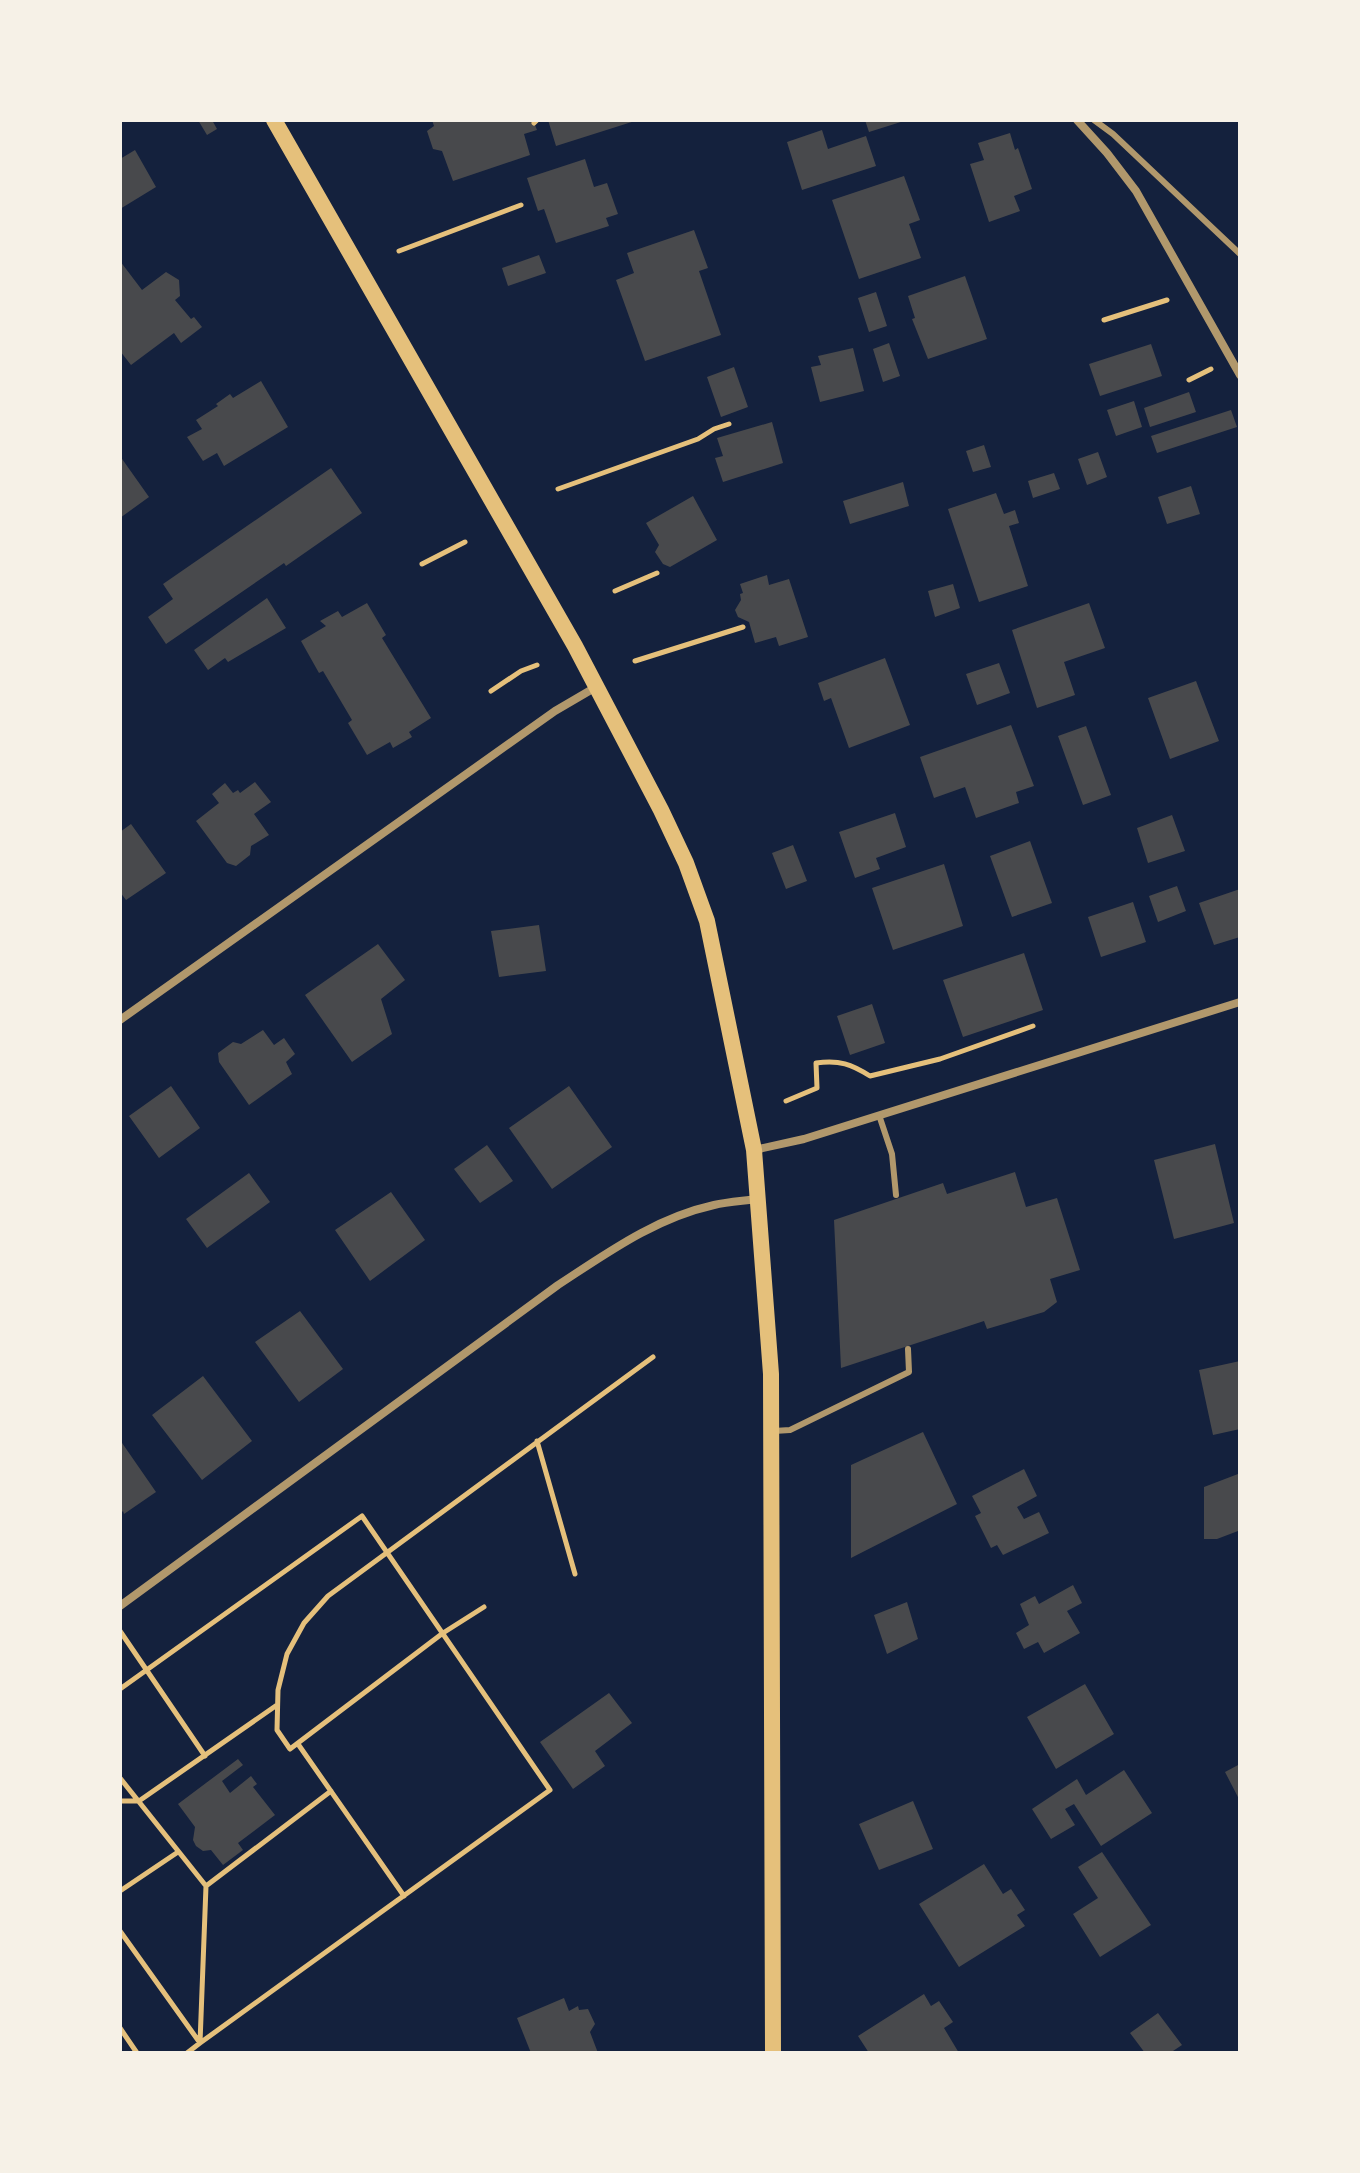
<svg xmlns="http://www.w3.org/2000/svg" width="1360" height="2173" font-family="'Asap Condensed',sans-serif">
<style>
.building{fill:#48494c}
.lines{fill:none;stroke-linecap:round;stroke-linejoin:round}
.path{stroke:#e5c07b;stroke-width:5}
.service{stroke:#b1986c;stroke-width:6}
.minor{stroke:#b1986c;stroke-width:8}
.secondary{stroke:#e5c07b;stroke-width:16}
</style>
<rect width="100%" height="100%" fill="#14213d"/>
<path class="building" d="M198,120H212L217,129L207,135Z
M432,120H533L537,130L524,134L530,155L453,181L442,151L433,149L427,131L434,126Z
M548,120H638L556,146Z
M865,120H904V121L869,132Z
M822,130L828,149L866,136L876,166L802,190L787,142Z
M1010,133L1015,150L1018,148L1032,189L1014,196L1020,211L989,222L970,164L984,160L978,143Z
M135,150L156,187L120,209V159Z
M585,159L594,187L607,183L618,214L606,218L609,226L556,243L544,209L538,211L527,178Z
M904,176L920,220L909,224L921,258L859,279L832,200Z
M694,230L708,268L699,271L721,335L645,361L616,280L634,273L627,253Z
M539,255L546,273L508,286L502,268Z
M120,261L142,290L166,272L179,280L180,296L175,300L191,319L194,317L202,327L181,343L174,333L131,365L120,351Z
M965,276L987,339L928,359L912,319L915,318L908,296Z
M876,292L887,326L869,332L858,298Z
M889,343L900,376L883,382L873,349Z
M1151,344L1162,376L1100,396L1089,364Z
M853,348L864,391L820,402L811,367L821,365L818,356Z
M734,367L748,407L721,417L707,377Z
M261,381L288,427L224,466L217,453L203,461L187,437L202,429L196,420L218,406L216,404L230,394L233,398Z
M1189,392L1196,412L1150,427L1144,408Z
M1134,401L1142,427L1116,436L1107,410Z
M1231,410L1237,427L1157,453L1151,436Z
M772,422L783,463L723,482L715,458L723,456L717,438Z
M984,445L991,467L973,472L966,451Z
M1098,452L1107,477L1087,485L1078,459Z
M120,456L149,497L120,518Z
M331,468L362,513L286,566L284,563L166,644L148,617L173,599L163,584Z
M1054,473L1060,489L1033,498L1028,481Z
M903,482L909,506L850,524L843,501Z
M1191,486L1200,514L1167,524L1158,497Z
M996,493L1004,514L1015,510L1019,523L1009,526L1028,586L979,602L948,509Z
M693,496L717,540L670,567L663,564L655,552L659,545L646,523Z
M767,575L769,585L789,579L808,637L779,646L776,637L755,643L749,622L738,617L735,610L741,600L740,594L743,593L740,584Z
M953,584L960,608L935,617L928,591Z
M267,598L286,628L228,662L225,658L208,670L194,650Z
M367,603L386,635L382,638L431,718L409,732L412,737L393,748L390,742L367,755L348,723L352,720L323,671L319,673L301,641L326,626L320,621L338,611L342,617Z
M1089,603L1105,648L1064,662L1075,695L1037,708L1012,630Z
M885,658L910,725L849,748L831,698L824,701L818,683Z
M999,663L1010,693L977,705L966,674Z
M1196,681L1219,741L1170,759L1148,698Z
M1011,725L1034,786L1016,792L1019,803L976,818L965,787L934,798L920,757Z
M1086,726L1111,795L1083,805L1058,736Z
M255,782L271,802L254,814L269,835L251,846L250,855L236,866L227,863L196,821L219,803L212,794L225,783L233,793L238,790L240,793Z
M895,813L906,847L876,858L880,869L855,878L839,832Z
M1172,815L1185,851L1148,863L1137,828Z
M131,824L166,873L126,900L120,892V832Z
M1030,841L1052,903L1012,917L990,856Z
M793,845L807,881L786,889L772,853Z
M944,864L963,926L893,950L872,888Z
M1177,886L1186,911L1158,922L1149,896Z
M1240,889V937L1214,945L1199,903Z
M1133,902L1146,942L1101,957L1088,917Z
M539,925L546,971L499,977L491,931Z
M378,944L405,980L381,999L392,1034L352,1062L305,995Z
M1024,953L1043,1010L963,1037L943,980Z
M872,1004L885,1043L850,1055L837,1016Z
M263,1030L274,1045L284,1038L295,1054L286,1062L292,1074L249,1105L219,1062L218,1053L233,1042L241,1044Z
M171,1086L200,1128L159,1158L129,1116Z
M569,1086L612,1147L552,1189L509,1128Z
M1215,1144L1234,1223L1174,1239L1154,1160Z
M487,1145L513,1181L480,1203L454,1169Z
M1015,1172L1026,1207L1057,1198L1080,1270L1050,1279L1057,1302L1044,1312L987,1329L984,1321L841,1368L834,1220L943,1183L947,1194Z
M249,1173L270,1202L207,1248L186,1219Z
M391,1192L425,1240L370,1281L335,1230Z
M300,1311L343,1369L299,1402L255,1342Z
M1240,1361V1429L1213,1435L1199,1370Z
M203,1376L252,1441L202,1480L152,1415Z
M923,1432L957,1504L851,1558V1465Z
M120,1440L156,1492L124,1514L123,1511L120,1514Z
M1024,1469L1037,1496L1017,1507L1024,1519L1039,1512L1049,1533L1003,1555L997,1545L991,1548L975,1516L981,1513L972,1496Z
M1238,1474L1240,1480V1536L1238,1531L1217,1539H1204V1487Z
M1073,1585L1082,1603L1067,1611L1080,1633L1044,1653L1038,1642L1024,1649L1016,1633L1029,1625L1020,1604L1035,1596L1039,1604Z
M907,1602L918,1639L887,1654L874,1615Z
M1085,1684L1114,1734L1056,1769L1027,1717Z
M609,1693L632,1723L595,1751L605,1766L573,1789L540,1742Z
M238,1759L243,1765L222,1781L230,1793L251,1776L257,1784L253,1787L275,1815L238,1843L243,1850L223,1865L211,1850L203,1851L196,1846L193,1840L195,1827L178,1804Z
M1240,1764V1801L1225,1772Z
M1124,1770L1152,1813L1101,1846L1074,1804L1065,1809L1075,1825L1051,1839L1032,1809L1077,1779L1086,1795Z
M913,1801L933,1849L879,1870L859,1824Z
M1102,1852L1151,1925L1100,1957L1073,1914L1098,1898L1078,1867Z
M984,1864L1003,1894L1011,1889L1025,1910L1017,1915L1025,1926L959,1967L919,1904Z
M924,1994L931,2006L939,2001L953,2022L944,2028L959,2053H869L858,2036Z
M564,1998L569,2011L578,2006L579,2010L588,2009L595,2024L590,2032L598,2053H531L517,2018Z
M1158,2013L1182,2045L1170,2053H1145L1130,2033Z"/>
<g class="lines">
<path class="path" d="M534,123L537,120
M399,251L521,205
M1104,320L1167,300
M1189,380L1211,369
M558,489L698,439L714,429L729,424
M422,564L465,542
M615,591L657,573
M635,661L743,627
M491,691L521,671L537,665
M786,1101L817,1088L816,1063C840,1060 851,1064 870,1076L940,1059L1033,1026
M537,1441L575,1574
M484,1607L443,1633L290,1749L277,1730L278,1690L287,1654L304,1623L328,1596L653,1357
M120,1631L205,1756
M120,1689L362,1516L550,1790L200,2043L120,1931
M298,1744L404,1896
M120,1778L206,1886
M120,1801H139L277,1705
M120,1891L178,1852
M120,2028L137,2053
M187,2053L200,2043L206,1886L331,1791"/>
<path class="service" d="M1094,120L1113,134L1240,254
M879,1115L892,1154L896,1195
M774,1431L790,1430L909,1372L908,1349"/>
<path class="minor" d="M1077,120L1107,153L1136,191L1240,375
M120,1020L555,711L596,687
M754,1150L804,1139L1240,1002
M120,1606L558,1285C607,1253 655,1218 714,1205C728,1202 743,1201 757,1199"/>
<path class="secondary" d="M274,120L575,646L661,810L686,863L707,921L754,1150L771,1374L773,2053"/>
</g>
<rect width="1360" height="2173" fill="none" stroke="#f6f1e7" stroke-width="244"/>
</svg>
